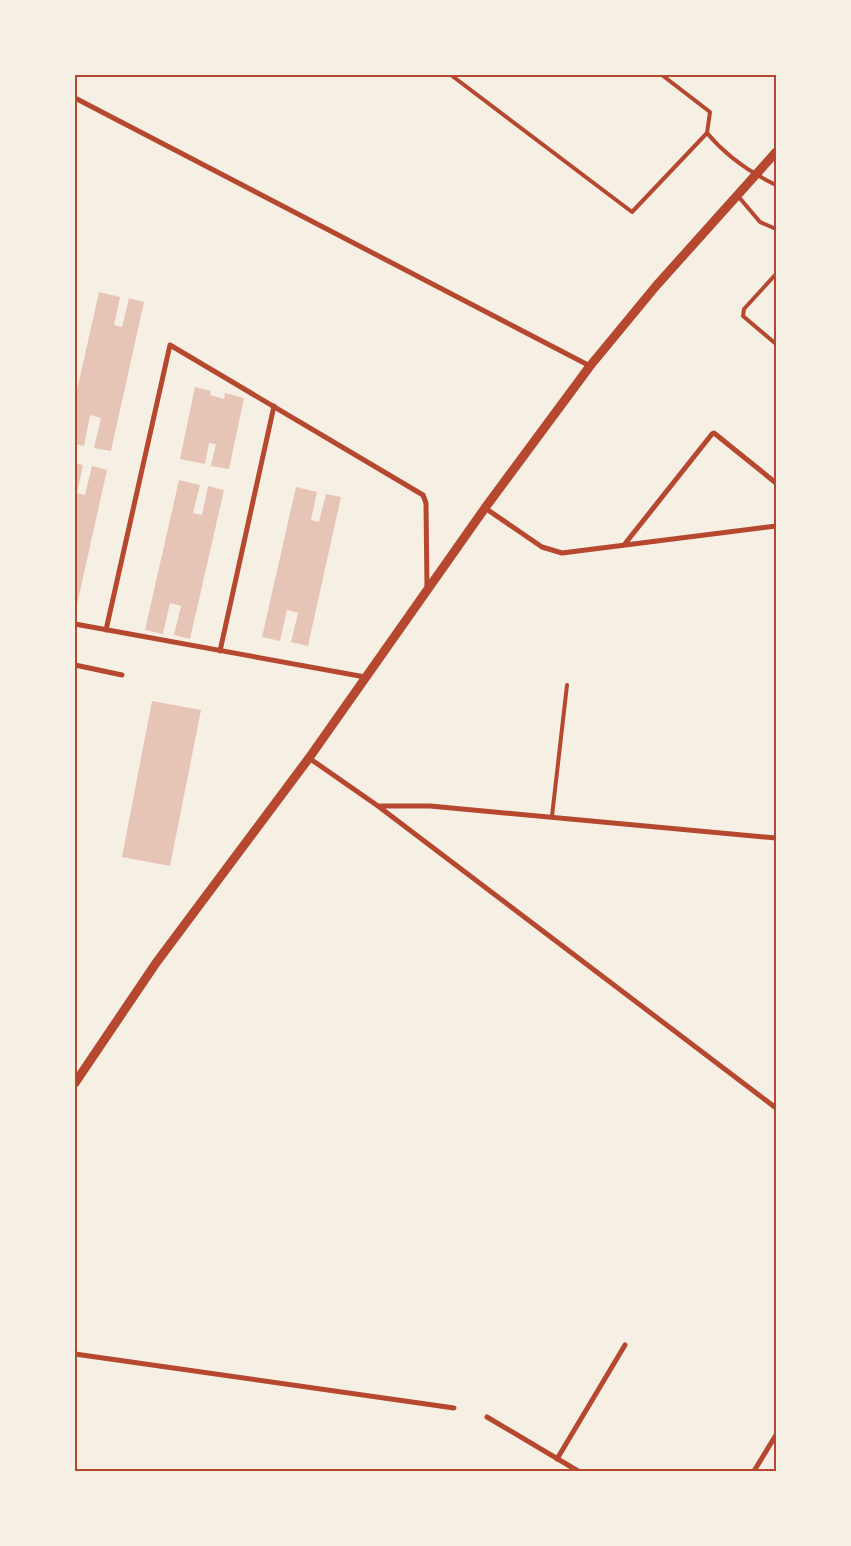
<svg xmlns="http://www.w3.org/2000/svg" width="851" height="1546" font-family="'Asap Condensed',sans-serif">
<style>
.building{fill:#e6c5b7}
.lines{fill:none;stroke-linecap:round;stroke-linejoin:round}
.service{stroke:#b5482f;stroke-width:4}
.minor{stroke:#b5482f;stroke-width:5}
.tertiary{stroke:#b5482f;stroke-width:9}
.neatline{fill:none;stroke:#b5482f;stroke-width:2}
</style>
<rect width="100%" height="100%" fill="#f6efe4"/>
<path class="building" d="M99,292L120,297L114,325L122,327L129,298L144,302L111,451L94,448L101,418L90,415L84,446L75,444V399Z
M195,387L211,391L210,395L224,399L225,393L244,398L229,469L211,466L216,444L209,443L205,464L180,459Z
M75,463L83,465L77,493L85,495L92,466L107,470L76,609Z
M179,480L200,485L193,513L202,515L208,486L224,490L190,639L174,635L181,606L170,603L163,634L145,630Z
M296,487L317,492L311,520L319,522L326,494L341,497L308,646L291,642L298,613L287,610L280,641L262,637Z
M152,701L201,710L170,866L122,857Z"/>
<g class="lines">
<path class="service" d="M451,75L632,212L707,133L710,112L662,75
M707,133C727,157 749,172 776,185
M738,196L760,222L776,229
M776,274L744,309L743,316L776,344
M552,816L567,685"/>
<path class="minor" d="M75,98L590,366
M485,508L542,547L562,553L776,526
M624,545L712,434L714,433L776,483
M75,624L365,677
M106,630L170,345L423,495L426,503L427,588
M220,651L274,406
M75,665L122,675
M309,758L378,806L776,1108
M378,806H430L776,838
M75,1354L454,1408
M487,1417L578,1471
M557,1459L625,1345
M754,1471L776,1435"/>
<path class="tertiary" d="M75,1083L156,963L309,758L485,508L590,366L656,286L776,152"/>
</g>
<rect width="851" height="1546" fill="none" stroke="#f6efe4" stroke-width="152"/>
<rect x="76" y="76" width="699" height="1394" class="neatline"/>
</svg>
